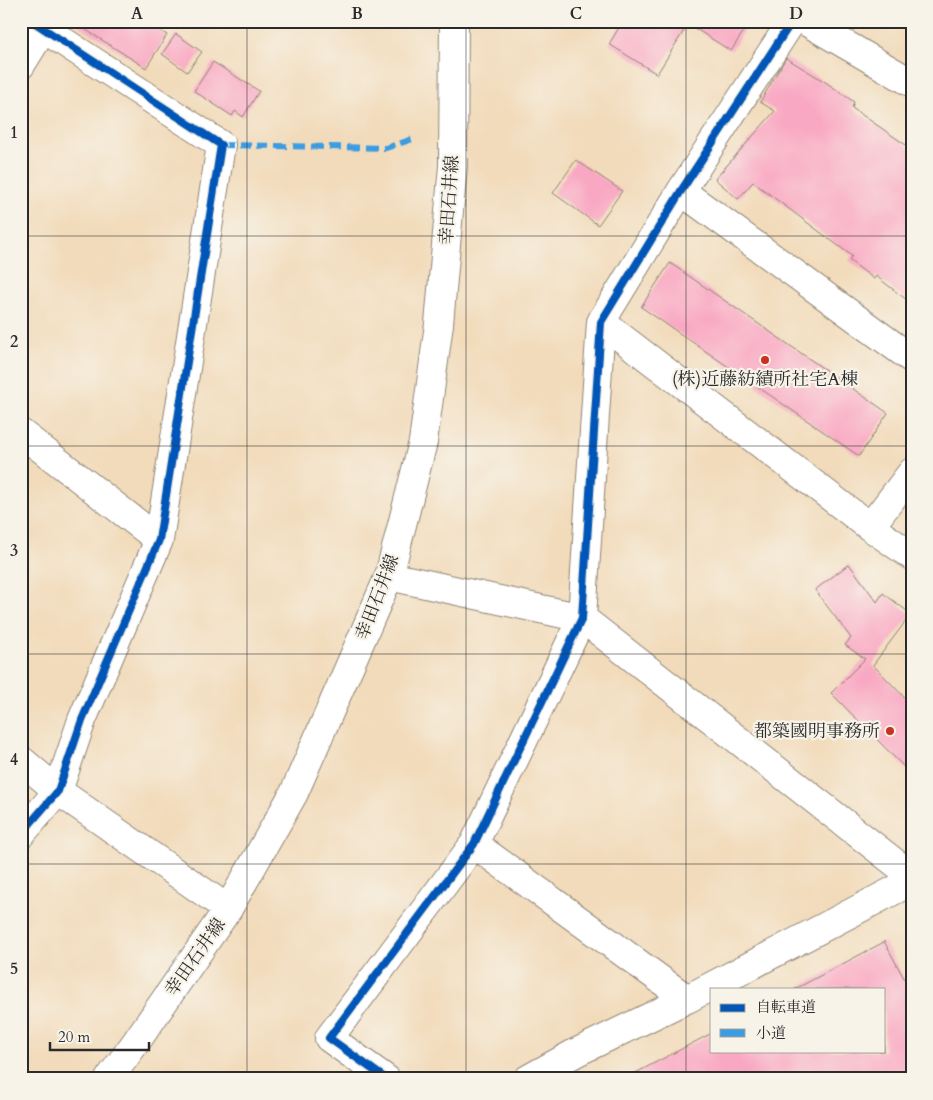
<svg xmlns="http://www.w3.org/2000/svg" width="933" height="1100" font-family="Cardo,'Noto Serif JP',serif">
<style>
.building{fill:#f9a8c3}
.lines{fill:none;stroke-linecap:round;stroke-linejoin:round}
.minor-casing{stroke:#8e8373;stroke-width:30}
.major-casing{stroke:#8e8373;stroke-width:30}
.minor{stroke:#fff;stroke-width:28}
.major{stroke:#fff;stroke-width:28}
.quiet{stroke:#3d9ce1;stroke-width:6;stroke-dasharray:12 6;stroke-linecap:butt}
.cycleway-casing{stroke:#f7f3e8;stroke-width:11}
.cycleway{stroke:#0057b8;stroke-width:8}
.grid{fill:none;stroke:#2b2b2b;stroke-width:1;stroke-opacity:0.55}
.poi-dot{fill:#c8321e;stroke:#f7f3e8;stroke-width:2}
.labels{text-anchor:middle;stroke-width:4.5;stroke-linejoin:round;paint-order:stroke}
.street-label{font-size:18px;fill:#2b2b2b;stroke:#f7f3e8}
.poi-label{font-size:18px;fill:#2b2b2b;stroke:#f7f3e8}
.neatline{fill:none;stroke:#2b2b2b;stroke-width:2}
.grid-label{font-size:16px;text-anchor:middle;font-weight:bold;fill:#2b2b2b}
</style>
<rect width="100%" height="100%" fill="#f7f3e8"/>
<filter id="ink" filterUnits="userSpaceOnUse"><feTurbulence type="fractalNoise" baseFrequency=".02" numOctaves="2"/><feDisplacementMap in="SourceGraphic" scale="10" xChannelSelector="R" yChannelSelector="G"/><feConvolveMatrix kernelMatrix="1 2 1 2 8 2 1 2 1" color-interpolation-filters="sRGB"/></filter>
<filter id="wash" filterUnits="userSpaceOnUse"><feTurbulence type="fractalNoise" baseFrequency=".0096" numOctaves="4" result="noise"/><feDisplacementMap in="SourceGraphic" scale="20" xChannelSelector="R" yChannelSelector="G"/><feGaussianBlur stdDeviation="1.12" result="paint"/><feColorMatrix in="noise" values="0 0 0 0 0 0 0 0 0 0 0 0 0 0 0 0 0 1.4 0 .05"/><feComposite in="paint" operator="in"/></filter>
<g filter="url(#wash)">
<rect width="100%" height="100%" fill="#f2dbbb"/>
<g id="blocks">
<path class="building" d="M72,21H146L167,35L146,68Z
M623,21H750L731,51L688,24L657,74L609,44Z
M176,34L202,52L187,72L162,54Z
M786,58L827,83L854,102L852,108L906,145L912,151V304L876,276L874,279L849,260L852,256L753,182L738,199L715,179L775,111L760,102Z
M213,62L259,91L243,117L235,111L232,116L194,91Z
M576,160L622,191L598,225L553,193Z
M670,263L888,413L859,456L641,307Z
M849,564L877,602L883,593L911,614L873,665L912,705V775L831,693L865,659L845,645L851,638L815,590Z
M884,941L912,993V1079H624L712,1033V1051H884V989H795L884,942Z"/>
</g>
</g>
<g filter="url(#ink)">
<use href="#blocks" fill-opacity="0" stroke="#8e8373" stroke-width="1"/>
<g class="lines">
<defs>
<path id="minor" d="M805,21L912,83
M21,65L48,21
M681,191L912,359
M601,322L870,527L912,556
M21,433L159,540
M870,527L912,472
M389,576L582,618L912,876
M21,760L58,791L228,909
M21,834L58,791L82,720L159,540L221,145L32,21
M474,844L687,999
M386,1079L329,1038L474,844L582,618L601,322L681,191L792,21
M528,1079L575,1053L687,999L912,881"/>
<path id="major" d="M109,1079L136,1042L228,909L294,793L389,576L423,442L439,324L453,166L454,21"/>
</defs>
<use href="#minor" class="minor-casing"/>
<use href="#major" class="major-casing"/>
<use href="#minor" class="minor"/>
<use href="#major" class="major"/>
<path class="quiet" d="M221,145L386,148L416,138"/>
<defs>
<path id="cycleway" d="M21,834L58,791L82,720L159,540L221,145L32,21
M386,1079L329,1038L474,844L582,618L601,322L681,191L792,21"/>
</defs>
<use href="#cycleway" class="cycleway-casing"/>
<use href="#cycleway" class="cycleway"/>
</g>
</g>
<path class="grid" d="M247,21V1079M466,21V1079M686,21V1079M21,236H912M21,446H912M21,654H912M21,864H912"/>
<g class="poi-dot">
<circle cx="765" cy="360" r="5"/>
<circle cx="890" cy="731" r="5"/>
</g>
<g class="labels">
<g class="street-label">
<text transform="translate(449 200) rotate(-86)" y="6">幸田石井線</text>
<text transform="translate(377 597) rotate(-69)" y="6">幸田石井線</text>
<text transform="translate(195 957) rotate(-55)" y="6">幸田石井線</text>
</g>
<g class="poi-label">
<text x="765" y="385">(株)近藤紡績所社宅A棟</text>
<text x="880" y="737" text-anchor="end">都築國明事務所</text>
</g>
</g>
<rect width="933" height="1100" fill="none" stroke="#f7f3e8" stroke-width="55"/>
<rect x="710" y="988" width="175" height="65" fill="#f7f3e8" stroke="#a5a39c"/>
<rect x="720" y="1004" width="25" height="8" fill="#0057b8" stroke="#a5a39c"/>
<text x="756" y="1012" font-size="15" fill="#2b2b2b">自転車道</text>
<rect x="720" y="1029" width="25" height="8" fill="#3d9ce1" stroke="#a5a39c"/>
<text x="756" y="1038" font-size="15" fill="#2b2b2b">小道</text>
<path d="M50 1042v8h99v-8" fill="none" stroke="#2b2b2b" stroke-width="2.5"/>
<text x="58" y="1042" font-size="15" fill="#2b2b2b" stroke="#f7f3e8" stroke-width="4" paint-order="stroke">20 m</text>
<rect x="28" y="28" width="878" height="1044" class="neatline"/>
<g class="grid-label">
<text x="137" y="19">A</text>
<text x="357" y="19">B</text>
<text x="576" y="19">C</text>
<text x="796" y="19">D</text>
<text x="14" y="138">1</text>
<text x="14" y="347">2</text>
<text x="14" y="556">3</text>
<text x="14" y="765">4</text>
<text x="14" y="974">5</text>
</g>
</svg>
